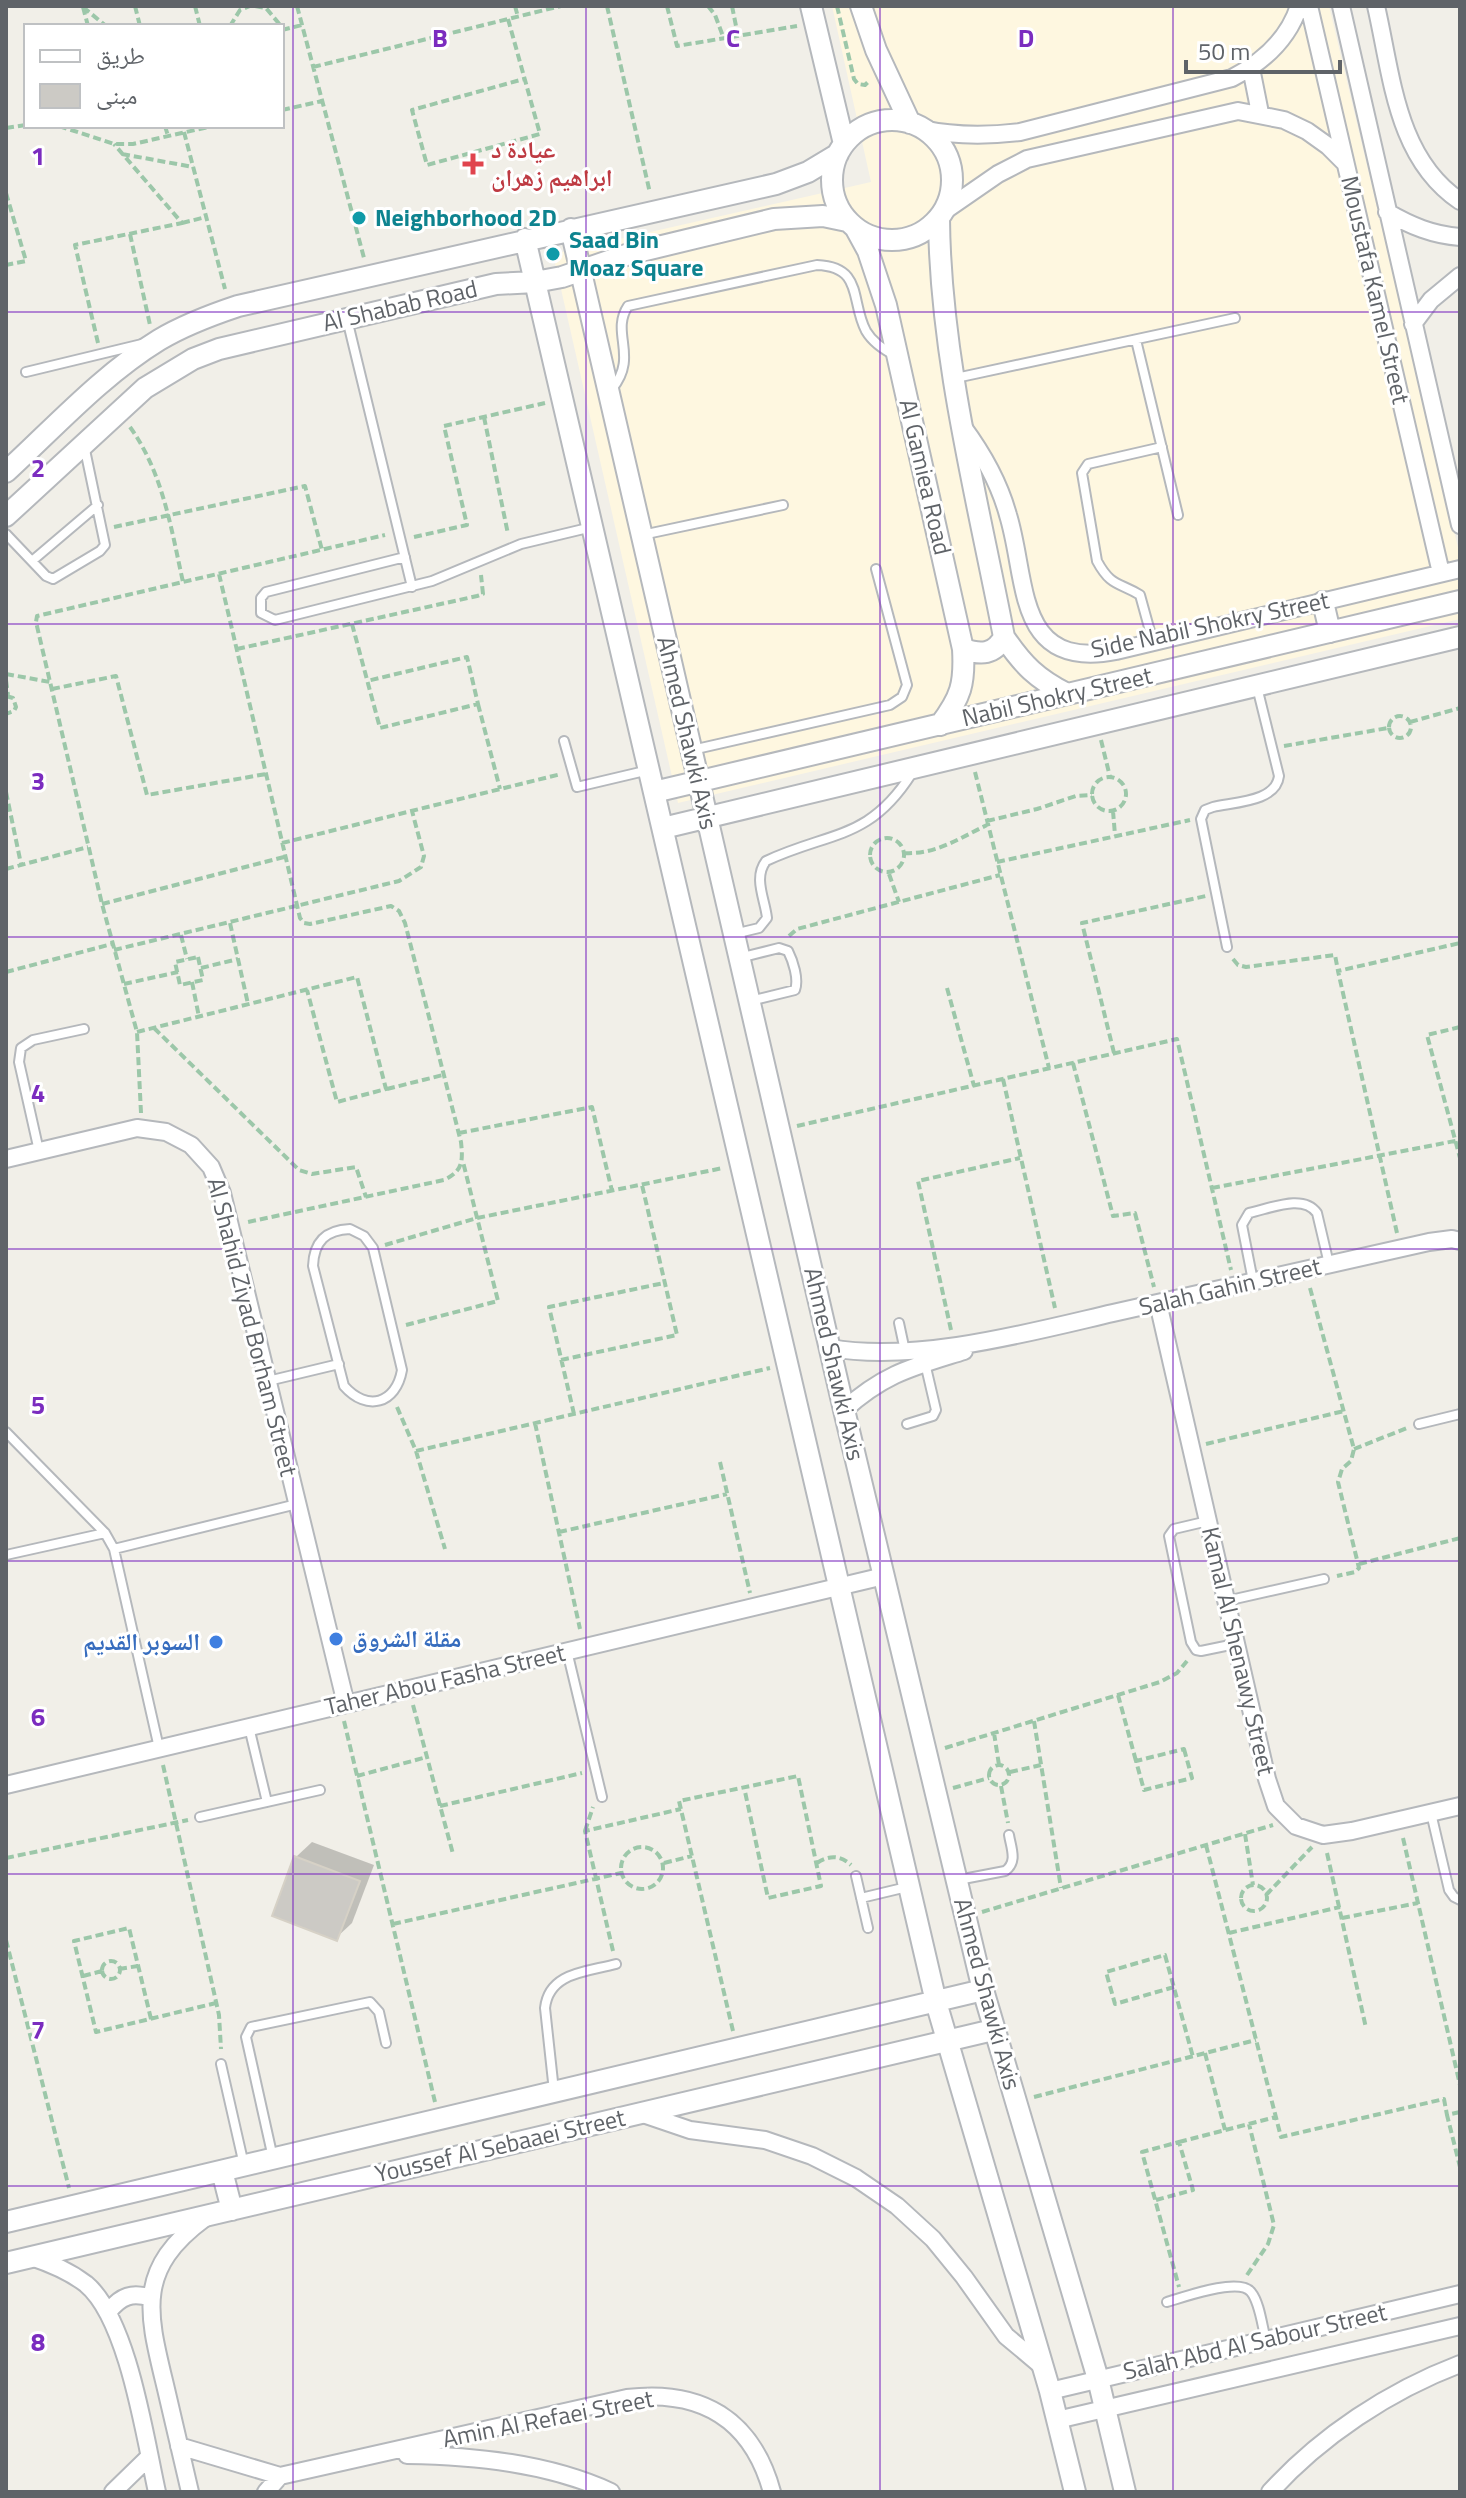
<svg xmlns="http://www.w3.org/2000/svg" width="1466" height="2498" font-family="'Titillium Web','Noto Naskh Arabic',sans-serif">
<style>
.commercial{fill:#fef7e0}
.shadow{fill:#0003}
.building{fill:#cccac5;stroke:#d6d1c6;stroke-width:2}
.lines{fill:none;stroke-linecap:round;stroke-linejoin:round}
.service-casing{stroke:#b5b8bc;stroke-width:12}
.minor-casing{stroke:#b5b8bc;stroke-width:20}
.tertiary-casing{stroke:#b5b8bc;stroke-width:24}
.path{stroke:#9cc7a9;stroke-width:4;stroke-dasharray:8 4;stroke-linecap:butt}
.service{stroke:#fff;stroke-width:8}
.minor{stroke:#fff;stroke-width:16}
.tertiary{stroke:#fff;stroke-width:20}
.grid{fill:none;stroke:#7b2cbf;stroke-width:2;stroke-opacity:0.55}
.health-dot{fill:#e0444e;stroke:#fff;stroke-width:3}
.culture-dot{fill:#0f9aa8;stroke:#fff;stroke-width:3}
.shop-dot{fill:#3f7fe0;stroke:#fff;stroke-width:3}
.labels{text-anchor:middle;stroke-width:6;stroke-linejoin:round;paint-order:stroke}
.health-label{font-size:24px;font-weight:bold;fill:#be3a42;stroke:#fff;text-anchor:start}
.culture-label{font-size:24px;font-weight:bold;fill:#0d838f;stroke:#fff;text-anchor:start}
.street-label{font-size:24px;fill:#5f6368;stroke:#fff}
.shop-label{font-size:24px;font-weight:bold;fill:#366cbe;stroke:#fff;text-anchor:start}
.grid-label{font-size:26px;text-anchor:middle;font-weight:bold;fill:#7b2cbf;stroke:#fff;stroke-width:6;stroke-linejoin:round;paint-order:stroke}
</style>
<rect width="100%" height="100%" fill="#f1efe8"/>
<path class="commercial" d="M832,6H1329L1460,556V619L678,803L553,254L871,182Z"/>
<path class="shadow" d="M312,1842L374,1865L352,1923L336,1938L296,1857Z"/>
<path class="building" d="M294,1856L360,1881L337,1941L272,1916Z"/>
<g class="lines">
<defs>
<path id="service" d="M347,319L412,587
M1136,340L1178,515
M26,372L142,344
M956,378L1235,318
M612,389C639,356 610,333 628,306L817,265C864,267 850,301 866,331C873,343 884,350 896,356
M6,534L46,576L53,579L100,551L105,545L84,445
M642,535L783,505
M405,557L266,592L261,598V613L275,620L432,581L521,544L592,527
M32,561L98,505
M1153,642L1140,595C1119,582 1111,587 1097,561L1082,473L1088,464L1162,447
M564,741L577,787L649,770
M692,750L890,705L902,697L907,685L876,569
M734,934L759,928L767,918C765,899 753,878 766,861C830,831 869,841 912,773
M1227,947L1201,819L1205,810L1213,807C1234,802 1276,802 1279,776L1257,687
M739,958L779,948L788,951C793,961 799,979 795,990L750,1001
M39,1151L19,1062L21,1048L33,1040L84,1029
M350,1229L364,1236L373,1248L402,1370C396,1404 367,1412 344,1386L313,1266C314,1241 326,1230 350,1229Z
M1253,1281L1242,1225L1249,1213C1269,1209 1303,1193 1317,1213L1329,1264
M899,1323L905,1351
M268,1381L339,1364
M907,1424L933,1416L936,1410L925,1363
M1419,1424L1460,1414
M6,1432L105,1533L114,1549L159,1748
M1208,1521L1174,1529L1169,1536L1191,1642L1196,1650L1201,1651L1235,1644
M114,1549L297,1504
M6,1555L105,1533
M1226,1601L1324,1579
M567,1651L602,1797
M249,1727L267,1802
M1431,1813L1449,1890L1454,1897L1460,1900
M200,1817L320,1790
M856,1876L868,1928
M958,1880L1005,1871C1018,1862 1011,1848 1009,1835
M861,1898L907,1887
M221,2064L244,2165
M554,2091L545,2008C549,1972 587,1972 616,1964
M273,2158L246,2037L251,2027L370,2002L379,2012L386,2043
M1167,2302C1184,2297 1239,2277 1251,2292C1260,2303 1262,2326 1266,2340"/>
<path id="minor" d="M1309,6L1441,573
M1341,6L1460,525
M1376,6C1392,75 1396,158 1460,201
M1251,68L1260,113
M922,129C954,136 987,136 1020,132L1232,78C1263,62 1288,40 1299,6
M943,212L998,174L1027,159L1238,111L1284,120L1307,131L1328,146L1345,163
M1387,212C1411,226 1433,235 1460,237
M1413,324L1431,300L1460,276
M963,427C983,454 999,482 1008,515C1028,579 1014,671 1116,651L1460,569
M6,1159L137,1128L166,1132L191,1145L211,1167L222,1193L346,1704
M1158,1303L1267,1779L1276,1806L1296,1826L1323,1835L1352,1831L1460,1806
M830,1348C917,1363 1027,1333 1113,1313C1218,1290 1323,1265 1429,1242L1452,1239L1460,1241
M844,1410C885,1373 913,1367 964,1351
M6,1785L884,1576
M640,2113L690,2130L765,2140L812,2156L856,2178L897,2206L933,2239L964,2277L1006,2336L1043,2367
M31,2257C52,2264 69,2271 86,2284C128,2319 145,2438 157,2492
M109,2311C121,2296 132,2292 151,2298
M1050,2391L1460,2294
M1057,2420L1460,2326
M179,2446L280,2476L627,2398C701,2389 752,2419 772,2492
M407,2455C475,2456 548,2463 611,2492
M113,2492L149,2457
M190,2492C182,2458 174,2423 166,2389C148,2314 134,2270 205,2218
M266,2492L280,2476
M1270,2492C1321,2436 1389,2391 1460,2364"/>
<path id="tertiary" d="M811,6L844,144
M861,6L876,50L910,123
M832 180a60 60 0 1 1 120 0a60 60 0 1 1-120 0Z
M939,218C940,357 978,501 1004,637C1023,665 1037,679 1067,694
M571,229L844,1410L983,1990L1098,2379L1125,2492
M856,229L868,251L886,305L963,649C965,684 961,697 940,725
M525,239L936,2002L1050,2391L1075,2492
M6,472C55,427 102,375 159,340C184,325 211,315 238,306L776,184L808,172L838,154
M6,516L145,388L193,359L219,349L496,284L535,282L562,277L629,254L774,219L823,216L847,221
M1323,602L1330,632
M963,649C981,655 994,655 1004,637
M654,792L1460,601
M663,828L1460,637
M222,2171L232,2210
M6,2222L983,1990
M6,2263L993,2030"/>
</defs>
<use href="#service" class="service-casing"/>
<use href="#minor" class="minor-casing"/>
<use href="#tertiary" class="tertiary-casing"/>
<path class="path" d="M135,6L140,26
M195,6L200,26
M255,6L266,8L281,26
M297,6L364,258
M515,6L518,17
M607,6L650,193
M667,6L677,46L797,26
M708,6L715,15L724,39
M732,6L738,36
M837,6L854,79L858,84L865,85L868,82
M83,7L106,26
M83,7L88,26
M508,19L540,134L427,165L412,110L524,79
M230,26L240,10L250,6
M282,30L302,25
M313,67L561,6
M282,110L322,101
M59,126L114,144H133L213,126
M165,126L168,136
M6,128L26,125
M184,132L225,289
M122,154L193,167
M6,193L26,261L6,265
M182,223L206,217
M130,234L150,325
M98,343L75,245L182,223L114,144
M484,417L508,534
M130,427C163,473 171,528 183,582
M114,527L305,486L322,550
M414,537L467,525L444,426L545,403
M219,574L300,918L304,923L310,924L391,906L399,911L405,923L461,1142C463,1161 463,1171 444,1180L248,1222
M352,624L380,728L478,704L467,657L367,681
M237,649L477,596L483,594L481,575
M6,674L50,682
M6,680L8,695
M52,689L116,676L147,795L266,774
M6,696L13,698L16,707L14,711L6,714
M478,704L500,789
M1389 727a11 11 0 1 1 22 0a11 11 0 1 1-22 0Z
M1410,722L1460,708
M1101,740L1110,777
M1284,746L1388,728
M975,772L1049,1068
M1092 794a17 17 0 1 1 34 0a17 17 0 1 1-34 0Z
M6,792L21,864
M1113,811L1115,835
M987,821L1037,809L1076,796L1092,795
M870 855a17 17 0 1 1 34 0a17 17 0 1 1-34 0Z
M282,843L561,774
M904,853C935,855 960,838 987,825
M997,862L1190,820
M6,869L88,847
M889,874L899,902
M102,904L284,857
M230,923L248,1004
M181,935L187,959
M789,936L797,929L1000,875
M114,950L399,881L421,867L424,856L412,811
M198,957L203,980L180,985L175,962Z
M1233,959L1238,965L1246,967L1335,955L1338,971
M201,968L238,959
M6,972L112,944
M192,982L199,1017
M124,984L178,972
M947,988L974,1086
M1460,1027L1427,1035L1460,1158
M154,1028L299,1170L312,1174L356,1167L366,1197
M137,1032L357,977L386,1089L337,1102L307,990
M1114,1053L1082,923L1206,896
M1073,1063L1113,1216L1135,1213L1154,1287
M1003,1079L1055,1308
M387,1089L443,1075
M141,1113L137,1032L102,904L36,622L37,616L385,535
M797,1126L1177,1039L1231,1270
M459,1133L592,1107L612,1191
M1212,1188L1460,1140
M1397,1233L1338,971L1460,943
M385,1245L477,1218L723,1168
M1310,1288L1354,1449L1351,1461L1342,1469L1338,1482L1359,1568L1355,1572L1337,1576
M406,1325L498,1301L463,1162
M951,1330L918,1181L1020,1158
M561,1360L677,1335L642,1185
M397,1407L416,1451L770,1368
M574,1414L549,1307L664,1283
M535,1423L580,1629
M1206,1444L1344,1411
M1354,1449L1407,1428
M416,1451L445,1549
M720,1462L750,1593
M559,1532L727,1494
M1359,1564L1460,1538
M1118,1695L1136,1761
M413,1705L453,1854
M344,1721L435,2102
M1034,1721L1061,1888
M994,1733L999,1765
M945,1748L1160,1682L1177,1673L1187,1661
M1184,1749L1192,1778L1144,1790L1136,1761Z
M989 1775a10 10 0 1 1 20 0a10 10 0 1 1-20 0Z
M163,1765L219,2015L221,2049
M1010,1772L1041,1765
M357,1776L427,1757
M1001,1786L1008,1823
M953,1788L989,1778
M440,1806L582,1773
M585,1831L593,1807
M1245,1834L1253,1885
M1403,1838L1460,2085
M1206,1845L1281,2137L1444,2099L1447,2115
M621 1868a21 21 0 1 1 42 0a21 21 0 1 1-42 0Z
M1327,1853L1366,2028
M6,1858L188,1820
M664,1863L692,1856
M817,1863C829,1855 840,1855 851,1865
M1241 1898a13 13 0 1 1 26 0a13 13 0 1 1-26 0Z
M1266,1895L1312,1847
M982,1912L1273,1825
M1342,1918L1418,1903
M393,1924L621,1873
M1229,1933L1340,1907
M6,1940L69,2188
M613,1951L585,1831L681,1809
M102 1970a9 9 0 1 1 18 0a9 9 0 1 1-18 0Z
M119,1969L138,1966
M83,1976L102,1971
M1174,1987L1115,2004L1106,1972L1165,1955L1193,2057
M151,2019L129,1928L74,1941L96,2032L216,2003
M733,2031L679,1801L798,1776L821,1886L768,1898L744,1787
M1205,2053L1225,2130
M1034,2097L1256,2040
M1460,2112L1447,2115L1460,2167
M1179,2142L1276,2117
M1156,2200L1193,2190L1179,2142L1142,2152L1179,2287
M1247,2275L1268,2244L1274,2225L1249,2124"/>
<use href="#service" class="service"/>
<use href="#minor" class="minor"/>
<use href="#tertiary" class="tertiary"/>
</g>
<path class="grid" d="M293,6V2492M586,6V2492M880,6V2492M1173,6V2492M6,312H1460M6,624H1460M6,937H1460M6,1249H1460M6,1561H1460M6,1874H1460M6,2186H1460"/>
<path class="health-dot" d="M469 152h8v8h8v8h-8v8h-8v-8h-8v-8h8z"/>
<g class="culture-dot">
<circle cx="359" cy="218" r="8"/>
<circle cx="553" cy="254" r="8"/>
</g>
<g class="shop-dot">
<circle cx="336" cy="1639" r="8"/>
<circle cx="216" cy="1642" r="8"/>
</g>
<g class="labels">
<g class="health-label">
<text x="491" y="158">عيادة د<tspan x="491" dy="28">ابراهيم زهران</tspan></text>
</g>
<g class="culture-label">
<text x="375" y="226">Neighborhood 2D</text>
<text x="569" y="248">Saad Bin<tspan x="569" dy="28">Moaz Square</tspan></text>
</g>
<g class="street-label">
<text transform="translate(1375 290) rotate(77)" y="8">Moustafa Kamel Street</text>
<text transform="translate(400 306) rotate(-13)" y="8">Al Shabab Road</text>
<text transform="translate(925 477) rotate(77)" y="8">Al Gamiea Road</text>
<text transform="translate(1210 625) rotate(-12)" y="8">Side Nabil Shokry Street</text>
<text transform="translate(1057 697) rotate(-13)" y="8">Nabil Shokry Street</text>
<text transform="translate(687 733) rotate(77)" y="8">Ahmed Shawki Axis</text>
<text transform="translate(1230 1287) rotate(-13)" y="8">Salah Gahin Street</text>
<text transform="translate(252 1327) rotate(76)" y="8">Al Shahid Ziyad Borham Street</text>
<text transform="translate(834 1364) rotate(77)" y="8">Ahmed Shawki Axis</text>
<text transform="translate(1238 1651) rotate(77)" y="8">Kamal Al Shenawy Street</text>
<text transform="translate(445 1680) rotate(-13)" y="8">Taher Abou Fasha Street</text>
<text transform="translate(987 1994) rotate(75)" y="8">Ahmed Shawki Axis</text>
<text transform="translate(500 2146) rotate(-13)" y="8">Youssef Al Sebaaei Street</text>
<text transform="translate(1255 2342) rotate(-13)" y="8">Salah Abd Al Sabour Street</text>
<text transform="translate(548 2419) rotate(-11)" y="8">Amin Al Refaei Street</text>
</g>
<g class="shop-label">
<text x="352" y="1647">مقلة الشروق</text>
<text x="200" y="1650" text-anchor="end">السوبر القديم</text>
</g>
</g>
<g class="grid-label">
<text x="440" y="47">B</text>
<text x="733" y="47">C</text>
<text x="1026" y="47">D</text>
<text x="38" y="165">1</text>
<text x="38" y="477">2</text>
<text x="38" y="790">3</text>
<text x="38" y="1102">4</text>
<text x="38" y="1414">5</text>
<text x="38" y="1726">6</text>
<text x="38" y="2039">7</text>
<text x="38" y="2351">8</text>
</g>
<rect width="1466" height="2498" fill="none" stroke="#5f6368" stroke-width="16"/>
<rect x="24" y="24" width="260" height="104" fill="#ffffff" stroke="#bfc1c3" stroke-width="2"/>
<rect x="40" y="50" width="40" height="12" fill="#ffffff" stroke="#bfc1c3" stroke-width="2"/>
<text x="96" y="64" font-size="24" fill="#5f6368">طريق</text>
<rect x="40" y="84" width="40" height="24" fill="#cccac5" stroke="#bfc1c3" stroke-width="2"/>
<text x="96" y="104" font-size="24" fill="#5f6368">مبنى</text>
<path d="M1186 60v12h154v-12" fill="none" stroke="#5f6368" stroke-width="4"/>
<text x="1198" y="60" font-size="24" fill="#5f6368" stroke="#ffffff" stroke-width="6" paint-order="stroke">50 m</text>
</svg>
